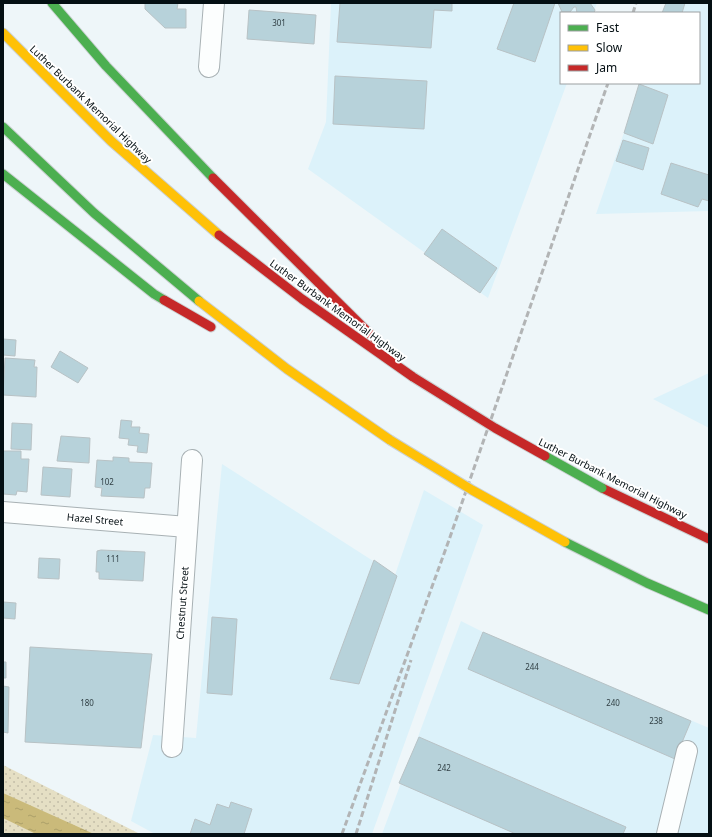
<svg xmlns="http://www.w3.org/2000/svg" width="712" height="837" font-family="'Noto Sans',sans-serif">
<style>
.built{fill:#dcf2fa}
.park{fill:url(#park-dots)}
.water{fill:url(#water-ripples)}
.building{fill:#b7d2da;stroke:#b8c2c5}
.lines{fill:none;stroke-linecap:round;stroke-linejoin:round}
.street-casing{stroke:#a8b1b4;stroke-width:22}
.fast-casing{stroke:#cbd1d2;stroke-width:11}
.slow-casing{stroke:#cbd1d2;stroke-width:11}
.jam-casing{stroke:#cbd1d2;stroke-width:11}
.street{stroke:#fcfefe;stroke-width:20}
.fast{stroke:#4caf50;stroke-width:9}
.slow{stroke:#ffc107;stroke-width:9}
.jam{stroke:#c62828;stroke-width:9}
.rail{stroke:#b2b4b5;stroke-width:3;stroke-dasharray:6 3;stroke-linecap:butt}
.fast-bridge-casing{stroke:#cbd1d2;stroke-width:11;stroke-linecap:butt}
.slow-bridge-casing{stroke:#cbd1d2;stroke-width:11;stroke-linecap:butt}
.jam-bridge-casing{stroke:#cbd1d2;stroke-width:11;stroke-linecap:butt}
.fast-bridge{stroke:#4caf50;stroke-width:9}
.slow-bridge{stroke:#ffc107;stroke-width:9}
.jam-bridge{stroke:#c62828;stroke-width:9}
.labels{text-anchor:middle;stroke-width:4;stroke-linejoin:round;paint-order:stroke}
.number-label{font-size:8px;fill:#314045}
.street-label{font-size:10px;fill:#040f13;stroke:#fff}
</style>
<defs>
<pattern id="park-dots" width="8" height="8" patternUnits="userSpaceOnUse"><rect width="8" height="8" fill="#e5dfc4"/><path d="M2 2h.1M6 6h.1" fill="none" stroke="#c3bea8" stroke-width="1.8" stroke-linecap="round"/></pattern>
<pattern id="water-ripples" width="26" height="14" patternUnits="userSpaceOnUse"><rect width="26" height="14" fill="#caba7a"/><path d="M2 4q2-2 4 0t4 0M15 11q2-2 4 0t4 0" fill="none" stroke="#ac9f69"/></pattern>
</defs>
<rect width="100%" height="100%" fill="#eef6f9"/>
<path class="built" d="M331,3H597L593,13H561V83H567L488,298L308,169L326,122Z
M669,3H709V211L596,214L641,83H699V13H665Z
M709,373V428L653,399Z
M222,464L395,575L424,490L483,525L372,834H155L131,821L153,735L196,738Z
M461,621L483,632L709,728V834H382Z"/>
<path class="park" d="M3,765L140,834H3Z"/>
<path class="water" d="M3,793L94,834H36L3,818Z"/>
<path class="building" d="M145,3H178L177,9H186V28H165L145,9Z
M340,3H452V11L434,10L431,48L337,42Z
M514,3H555L535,62L497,49Z
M558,3H590L595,10L594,13H577L576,7H574L570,12H562Z
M666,3H685L682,13H662Z
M249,10L316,15L314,44L247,39Z
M335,76L427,81L424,129L333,124Z
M639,84L668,95L653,144L624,133Z
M623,140L649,148L643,170L616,161Z
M671,163L709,175V201L702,199L698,207L661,194Z
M442,229L497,268L480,293L424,254Z
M3,339L16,340L15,356L3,355Z
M60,351L88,368L78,383L51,367Z
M5,358L35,360L34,367H37L36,397L3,395Z
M121,420L132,421L131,427H140L139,433L149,434L147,453L137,452L138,446L128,445L129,439L119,438Z
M12,423L32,424L31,450L11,449Z
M61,436L90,438L89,463L57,461Z
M3,451H21V459H29L27,492L17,491L16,495L3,494Z
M113,457L129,458V462L152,463L150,488H145L144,498L101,496L102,488L95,487L97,460L113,461Z
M43,467L72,469L70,497L41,495Z
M101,550L145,552L143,581L99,579V572H96L97,551Z
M39,558L60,559L59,579L38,578Z
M374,560L397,576L359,684L330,679Z
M3,602L16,603L15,619L3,618Z
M212,617L237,619L232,695L207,693Z
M483,632L691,721L675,759L468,669Z
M30,647L152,654L141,748L25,742Z
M3,662H6V678H3Z
M3,686L9,687L8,733L3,732Z
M419,737L626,827L623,834H516L399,783Z
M231,802L252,809L244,834H190L195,819L210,825L217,804L229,808Z"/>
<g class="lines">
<defs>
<path id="street" d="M209,67L214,3
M3,512L187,527
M172,747L192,460
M667,834L687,751"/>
<path id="fast" d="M52,3L106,66L213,178
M3,127L94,213L199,301
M3,174L154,294L164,300
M565,542L647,583L709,610"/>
<path id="slow" d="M3,33L111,141L219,235
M199,301L287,369L390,440"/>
<path id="jam" d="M213,178L374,338
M219,235L302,299L413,377
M164,300L211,327
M602,488L709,539"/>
</defs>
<use href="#street" class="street-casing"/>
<use href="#fast" class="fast-casing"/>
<use href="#slow" class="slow-casing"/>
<use href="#jam" class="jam-casing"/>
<use href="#street" class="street"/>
<use href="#fast" class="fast"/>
<use href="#slow" class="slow"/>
<use href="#jam" class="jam"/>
<path class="rail" d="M633,13L636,3
M342,834L449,540L608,83
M356,834L411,660"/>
<defs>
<path id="fast-bridge" d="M545,456L602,488"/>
<path id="slow-bridge" d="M390,440L472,490L565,542"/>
<path id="jam-bridge" d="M413,377L495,428L545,456"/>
</defs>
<use href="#fast-bridge" class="fast-bridge-casing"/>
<use href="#slow-bridge" class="slow-bridge-casing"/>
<use href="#jam-bridge" class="jam-bridge-casing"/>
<use href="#fast-bridge" class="fast-bridge"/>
<use href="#slow-bridge" class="slow-bridge"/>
<use href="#jam-bridge" class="jam-bridge"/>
</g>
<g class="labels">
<g class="number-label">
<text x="279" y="26">301</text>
<text x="107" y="485">102</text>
<text x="113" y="562">111</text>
<text x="532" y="670">244</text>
<text x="87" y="706">180</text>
<text x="613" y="706">240</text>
<text x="656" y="724">238</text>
<text x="444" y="771">242</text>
</g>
<g class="street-label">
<text transform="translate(91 104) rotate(44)" y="4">Luther Burbank Memorial Highway</text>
<text transform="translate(338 310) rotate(36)" y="4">Luther Burbank Memorial Highway</text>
<text transform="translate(613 478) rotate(27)" y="4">Luther Burbank Memorial Highway</text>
<text transform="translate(95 519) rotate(5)" y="4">Hazel Street</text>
<text transform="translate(182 603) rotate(-86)" y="4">Chestnut Street</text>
</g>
</g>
<rect width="712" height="837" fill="none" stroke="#040f13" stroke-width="8"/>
<rect x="560" y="12" width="140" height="72" fill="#ffffff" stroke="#9b9fa1"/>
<rect x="568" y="25" width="20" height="6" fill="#4caf50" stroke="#9b9fa1"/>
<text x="596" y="32" font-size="12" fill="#040f13">Fast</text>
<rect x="568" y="45" width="20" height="6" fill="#ffc107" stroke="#9b9fa1"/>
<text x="596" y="52" font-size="12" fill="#040f13">Slow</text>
<rect x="568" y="65" width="20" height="6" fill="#c62828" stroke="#9b9fa1"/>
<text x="596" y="72" font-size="12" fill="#040f13">Jam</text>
</svg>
